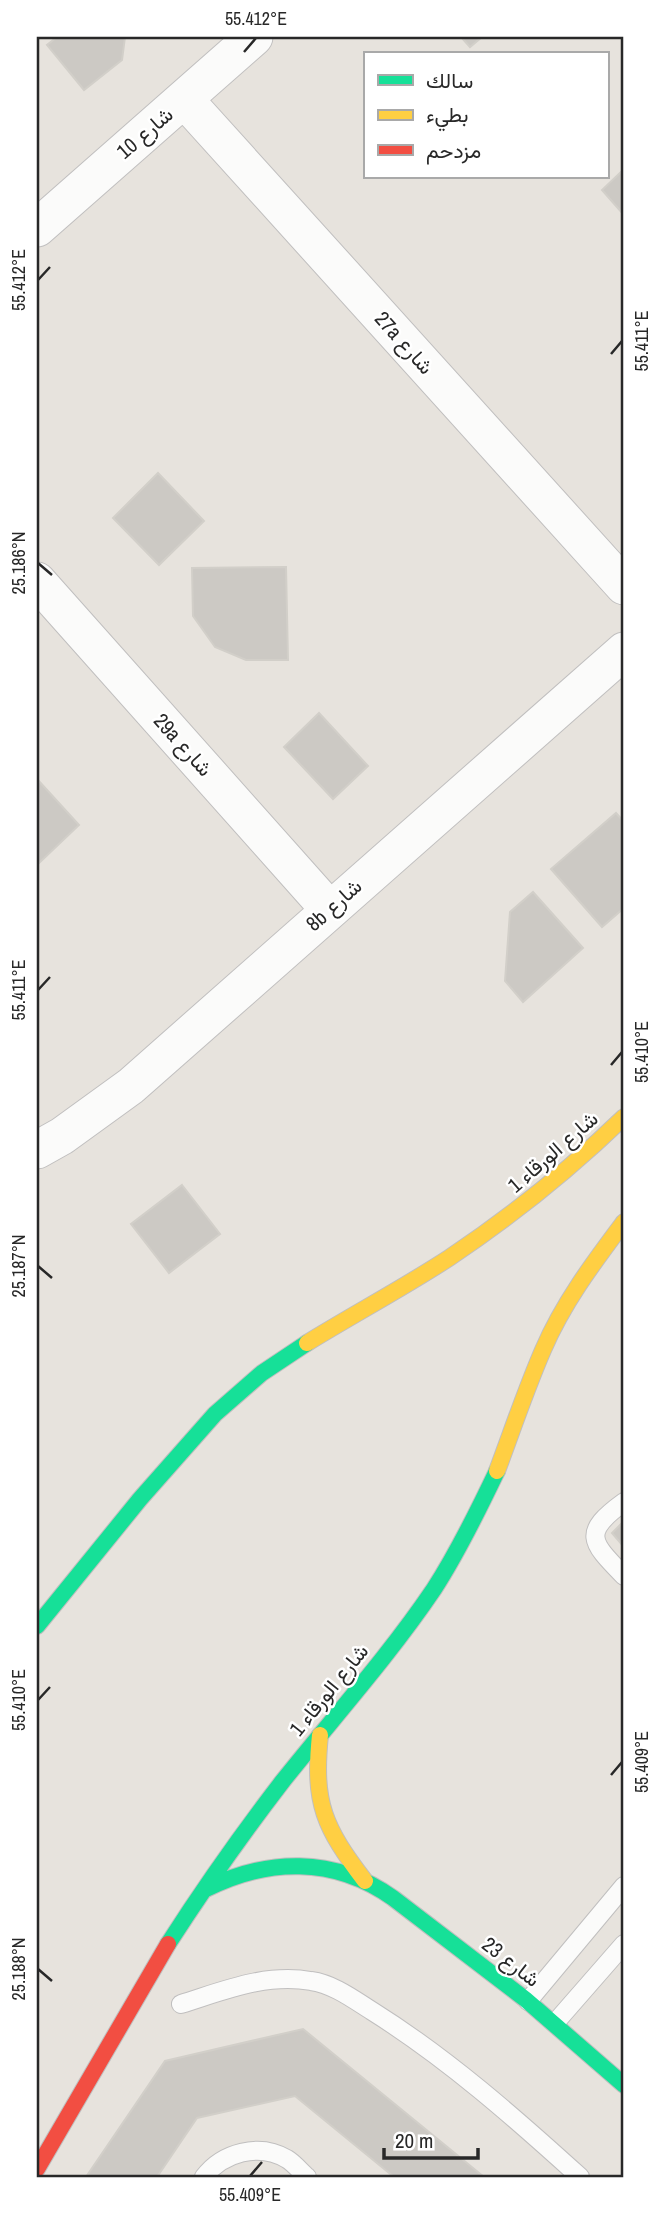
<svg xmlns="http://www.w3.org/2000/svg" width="661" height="2214" font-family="'Archivo Narrow',Vazirmatn,sans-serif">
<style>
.building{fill:#ccc9c4;stroke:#d2cfc9;stroke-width:2}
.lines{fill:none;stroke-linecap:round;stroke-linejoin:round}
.lane-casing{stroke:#c0bfbf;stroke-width:20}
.street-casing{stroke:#c0bfbf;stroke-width:39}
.fast-casing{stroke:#c0bfbf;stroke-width:18}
.slow-casing{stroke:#c0bfbf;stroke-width:18}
.jam-casing{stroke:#c0bfbf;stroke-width:18}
.lane{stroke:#fbfbfa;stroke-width:18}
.street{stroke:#fbfbfa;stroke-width:37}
.fast{stroke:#16e098;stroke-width:16}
.slow{stroke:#ffcf43;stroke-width:16}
.jam{stroke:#f24e42;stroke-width:16}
.ticks{fill:none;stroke:#282828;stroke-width:2.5}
.labels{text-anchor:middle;stroke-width:5;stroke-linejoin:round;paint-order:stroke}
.street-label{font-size:21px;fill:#282828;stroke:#fff}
.neatline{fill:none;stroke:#282828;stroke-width:2.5}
.ticks-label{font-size:18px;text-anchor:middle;fill:#282828}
</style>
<rect width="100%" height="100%" fill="#e7e3dd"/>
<path class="building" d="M57,37H125L122,60L84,90L47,45Z
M461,37H482L470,47Z
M624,169V215L602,190Z
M158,473L204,521L159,565L113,518Z
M286,567L288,660H246L215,647L193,616L192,568Z
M319,713L368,766L333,799L284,747Z
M37,779L79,825L37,865Z
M616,813L624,822V908L602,927L551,869Z
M533,892L583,948L523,1002L505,981L510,912Z
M182,1185L220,1234L169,1273L131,1224Z
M624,1521V1547L612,1533Z
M303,2029L484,2177H394L295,2096L197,2118L157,2177H86L165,2061Z"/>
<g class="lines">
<defs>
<path id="lane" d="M624,1502C581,1533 591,1542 624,1576
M528,2001L624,1886
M181,2004C223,1991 265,1973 311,1981C333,1984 353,1999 372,2011C447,2058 515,2118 580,2177
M555,2023L624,1944
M204,2177C222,2153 259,2142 287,2159C294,2163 301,2172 307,2177"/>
<path id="street" d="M184,99L624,586
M37,228L254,37
M37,581L329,909
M37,1150L62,1136L131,1086L624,651"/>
<path id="fast" d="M37,1626L140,1499L215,1414L262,1373L307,1343
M204,1890C266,1858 334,1856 393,1898L525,1999L624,2085
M168,1944C204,1888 242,1834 282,1782C333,1718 388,1657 434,1589C458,1552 478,1511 497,1471"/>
<path id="slow" d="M307,1343C354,1314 403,1288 449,1258C512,1216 570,1169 624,1117
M497,1471C512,1431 526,1389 543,1350C563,1303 594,1262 624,1222
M320,1735C313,1804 324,1827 365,1881"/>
<path id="jam" d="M37,2169L168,1944"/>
</defs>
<use href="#lane" class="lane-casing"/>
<use href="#street" class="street-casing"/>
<use href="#fast" class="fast-casing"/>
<use href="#slow" class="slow-casing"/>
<use href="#jam" class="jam-casing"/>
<use href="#lane" class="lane"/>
<use href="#street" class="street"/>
<use href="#fast" class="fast"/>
<use href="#slow" class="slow"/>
<use href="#jam" class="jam"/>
</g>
<path class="ticks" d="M244,52L256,38M38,280L50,267M611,354L622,341M38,563L52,575M38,990L50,977M611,1065L622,1052M38,1266L52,1278M38,1700L50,1687M611,1775L622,1762M38,1969L52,1981M250,2176L262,2162"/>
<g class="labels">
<g class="street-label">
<text transform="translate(145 133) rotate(-41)" y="7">شارع 10</text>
<text transform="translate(404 343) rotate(48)" y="7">27a شارع</text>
<text transform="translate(183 745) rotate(48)" y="7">29a شارع</text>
<text transform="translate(334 905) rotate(-42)" y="7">8b شارع</text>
<text transform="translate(553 1152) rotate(-41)" y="7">شارع الورقاء 1</text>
<text transform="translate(329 1690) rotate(-51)" y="7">شارع الورقاء 1</text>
<text transform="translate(511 1962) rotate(38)" y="7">شارع 23</text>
</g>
</g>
<rect width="661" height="2214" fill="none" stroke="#ffffff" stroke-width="77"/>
<rect x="364" y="52" width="245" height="126" fill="#ffffff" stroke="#a9a9a9" stroke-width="2"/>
<rect x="378" y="75" width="35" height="10" fill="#16e098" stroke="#a9a9a9" stroke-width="2"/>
<text x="426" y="88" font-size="21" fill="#282828">سالك</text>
<rect x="378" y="110" width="35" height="10" fill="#ffcf43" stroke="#a9a9a9" stroke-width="2"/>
<text x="426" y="122" font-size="21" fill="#282828">بطيء</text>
<rect x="378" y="145" width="35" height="10" fill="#f24e42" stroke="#a9a9a9" stroke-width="2"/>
<text x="426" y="158" font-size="21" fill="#282828">مزدحم</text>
<path d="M384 2148v10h94v-10" fill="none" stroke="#282828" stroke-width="3.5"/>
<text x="395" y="2148" font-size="21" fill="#282828" stroke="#ffffff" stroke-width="5" paint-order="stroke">20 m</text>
<rect x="38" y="38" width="584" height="2138" class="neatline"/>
<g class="ticks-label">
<text x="256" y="25">55.412°E</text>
<text transform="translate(19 280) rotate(-90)" y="6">55.412°E</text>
<text transform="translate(642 341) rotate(-90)" y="6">55.411°E</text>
<text transform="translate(19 563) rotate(-90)" y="6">25.186°N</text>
<text transform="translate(19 990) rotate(-90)" y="6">55.411°E</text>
<text transform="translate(642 1052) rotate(-90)" y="6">55.410°E</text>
<text transform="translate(19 1266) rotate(-90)" y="6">25.187°N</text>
<text transform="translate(19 1700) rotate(-90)" y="6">55.410°E</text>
<text transform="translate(642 1762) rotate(-90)" y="6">55.409°E</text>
<text transform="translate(19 1969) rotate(-90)" y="6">25.188°N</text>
<text x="250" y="2201">55.409°E</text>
</g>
</svg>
